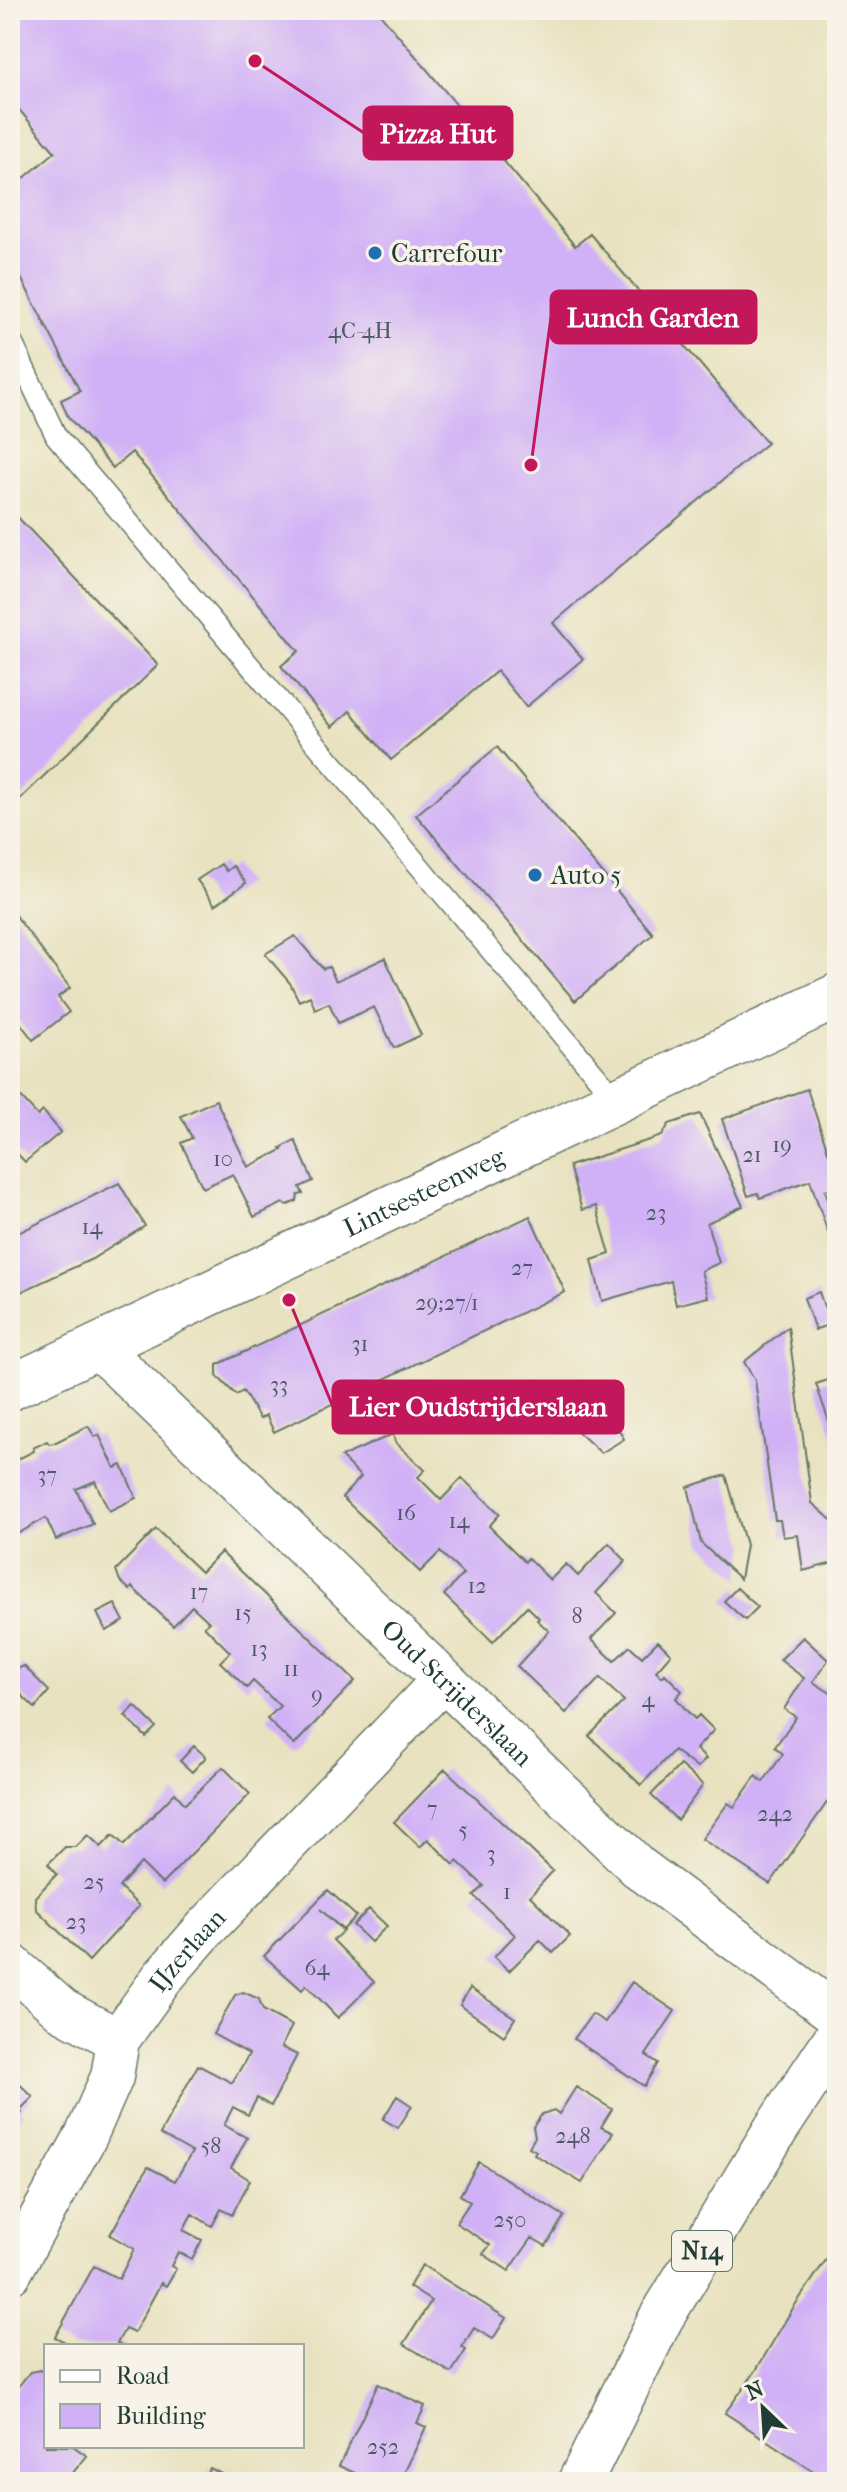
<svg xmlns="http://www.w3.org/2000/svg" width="847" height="2492" font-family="'IM FELL French Canon',serif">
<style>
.building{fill:#d0b0f6}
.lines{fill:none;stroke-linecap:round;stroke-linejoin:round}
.lane-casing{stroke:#667765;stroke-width:23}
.street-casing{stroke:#667765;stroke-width:45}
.secondary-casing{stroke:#667765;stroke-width:47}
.primary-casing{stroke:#667765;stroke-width:47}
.lane{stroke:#fff;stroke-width:20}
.street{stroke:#fff;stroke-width:42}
.secondary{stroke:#fff;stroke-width:44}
.primary{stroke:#fff;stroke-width:44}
.poi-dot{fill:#1f6fb2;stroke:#f7f3e8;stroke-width:3}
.labels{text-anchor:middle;stroke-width:7;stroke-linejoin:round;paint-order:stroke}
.number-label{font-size:22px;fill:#4b5a64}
.shield{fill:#f7f3e8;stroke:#60746a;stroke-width:2}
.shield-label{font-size:24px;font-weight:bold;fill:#1f3d34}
.poi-label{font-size:26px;fill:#1f3d34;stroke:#f7f3e8;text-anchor:start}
.street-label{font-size:26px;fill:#1f3d34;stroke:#f7f3e8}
.leader{fill:none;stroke:#c2185b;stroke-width:3}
.callout-dot{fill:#c2185b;stroke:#f7f3e8;stroke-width:3}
.callout{fill:#c2185b;stroke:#c2185b;stroke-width:3}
.callout-label{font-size:28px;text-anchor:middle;font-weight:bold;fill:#fff}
</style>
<rect width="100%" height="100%" fill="#f7f3e8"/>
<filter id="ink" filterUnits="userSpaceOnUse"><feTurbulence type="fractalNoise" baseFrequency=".0125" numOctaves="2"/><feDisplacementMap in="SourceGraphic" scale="16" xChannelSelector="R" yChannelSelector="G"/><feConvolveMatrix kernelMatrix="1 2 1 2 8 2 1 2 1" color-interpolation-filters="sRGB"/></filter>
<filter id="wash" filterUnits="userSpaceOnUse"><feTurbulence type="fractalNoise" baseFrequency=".006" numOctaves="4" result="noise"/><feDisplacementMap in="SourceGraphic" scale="32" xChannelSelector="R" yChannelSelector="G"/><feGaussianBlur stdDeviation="1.8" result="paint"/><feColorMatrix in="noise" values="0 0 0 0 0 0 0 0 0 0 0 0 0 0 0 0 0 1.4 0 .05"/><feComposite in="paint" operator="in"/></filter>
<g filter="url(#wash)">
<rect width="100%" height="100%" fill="#e9e2c0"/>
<g id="blocks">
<path class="building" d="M10,10H377L575,246L590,234L767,443L553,623L583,659L526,707L497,671L391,760L350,711L332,727L281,666L299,651L132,452L113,468L68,417L61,400L80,391L10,257V190L55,152L10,99Z
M10,509L158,665L10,809Z
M497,747L653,934L575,1001L416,815Z
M221,864L226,871L233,866L246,883L215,905L197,880Z
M10,908L70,988L58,997L69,1012L33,1040L15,1016L10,1019Z
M295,936L323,969L329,967L336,981L385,958L421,1035L394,1048L374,1007L338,1023L329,1003L315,1009L310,996L299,1001L290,983L265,954Z
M10,1088L14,1093L16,1092L38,1116L43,1111L61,1132L25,1162L10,1146Z
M807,1089L837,1178V1186L825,1190L837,1225V1229L828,1233L810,1180L760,1198L758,1193L748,1196L722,1119Z
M216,1100L248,1167L282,1150L281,1148L295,1140L313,1181L300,1187L303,1194L298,1195L297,1201L288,1205L283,1203L254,1217L233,1174L203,1188L181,1143L192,1138L181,1116Z
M700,1114L743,1206L707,1223L719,1263L701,1271L708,1297L676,1305L671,1281L602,1301L592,1260L610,1254L596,1206L582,1210L569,1166L662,1136L669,1124Z
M119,1183L145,1226L92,1259L10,1297V1237Z
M530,1216L565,1292L274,1432L266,1415L260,1419L243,1391L236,1395L217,1376V1365Z
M819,1292L830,1324L815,1330L804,1298Z
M788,1327L812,1503L837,1525V1562L803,1571L798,1535L783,1537L780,1520H775L755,1380L744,1362Z
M837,1377V1445L816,1384Z
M592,1397L601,1411L604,1410L612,1425L615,1423L624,1439L601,1453L560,1415Z
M88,1426L95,1437L99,1435L115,1468L122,1465L136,1498L109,1511L95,1481L76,1489L93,1524L56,1540L46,1518L10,1538V1463L34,1451L33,1448L47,1441L49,1444L54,1443Z
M393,1434L395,1442L425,1470L418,1477L441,1500L462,1478L500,1514L489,1526L525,1562L528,1558L550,1580L566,1564L578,1576L609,1543L626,1561L596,1593L616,1613L591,1639L614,1661L630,1646L642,1657L658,1641L671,1654L656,1671L662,1677L665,1674L682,1691L676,1698L687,1711L695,1719L699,1715L714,1730L696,1749L706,1759L697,1768L674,1750L641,1785L589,1736L624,1701L600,1678L566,1713L517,1666L549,1631L537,1620L539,1618L527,1606L493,1642L444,1595L463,1574L440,1552L420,1572L342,1497L361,1477L341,1457Z
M726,1475L746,1545L740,1579L701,1543L688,1487Z
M156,1529L201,1572L221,1552L355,1681L294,1745L267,1719L280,1706L253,1681L247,1688L220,1662L230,1652L204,1626L209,1622L192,1606L173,1626L132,1587L130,1590L120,1581L116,1570Z
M737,1588L758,1607L745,1620L724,1601Z
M115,1604L124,1621L106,1631L97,1613Z
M803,1637L828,1660L813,1682L837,1697V1788L770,1884L702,1839L728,1803L734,1807L756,1776L763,1782L783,1754L775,1747L796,1717L784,1709L804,1678L780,1660Z
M24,1666L49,1691L35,1708L10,1684V1672Z
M135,1706L156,1727L146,1737L125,1716Z
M194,1746L206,1757L192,1772L180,1761Z
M680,1765L703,1785L677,1820L651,1795Z
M223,1767L250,1794L162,1884L141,1863L119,1887L139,1906L89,1961L36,1909L35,1897L57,1874L48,1864L65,1847H76L88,1835L101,1847L113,1835L124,1845L175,1793L185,1804Z
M445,1769L553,1871L530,1896L570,1936L553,1953L540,1940L509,1971L494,1957L515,1935L474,1896L484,1886L457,1861L454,1865L428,1839L420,1847L394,1822Z
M328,1890L356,1916L343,1930L320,1909L343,1931L333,1940L374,1982L338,2018L306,1985L302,1990L264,1956Z
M369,1909L387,1926L371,1942L353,1925Z
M632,1982L675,2011L646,2055L658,2063L644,2086L574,2039L592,2014L605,2022Z
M470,1988L515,2018L504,2036L460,2005Z
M243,1992L259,1999L263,2010L292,2026L281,2047L297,2055L271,2106L257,2098L248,2115L233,2107L224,2125L247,2138L231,2168L250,2180L232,2215L221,2209L212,2226L192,2214L183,2230L202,2240L192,2259L178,2252L171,2266L176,2269L166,2286L161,2283L134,2333L125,2329L117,2343L125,2346H73L55,2337L94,2266L119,2279L134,2249L110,2235L148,2167L175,2181L192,2152L160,2134L198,2065L232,2083L249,2054L213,2034L235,1995Z
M10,2075L33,2097L20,2110L22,2113L14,2123L17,2126L10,2133Z
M576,2087L612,2109L601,2127L613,2133L582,2183L534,2154L536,2151L529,2147L535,2137L533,2127L542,2114L554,2110L559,2114Z
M397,2096L412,2106L398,2128L383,2119Z
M479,2162L564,2216L546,2246L532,2238L509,2271L483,2254L490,2245L456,2223L470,2202L460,2195Z
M837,2244V2403L834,2407L837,2409V2482H830L725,2413L755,2372L793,2308Z
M422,2265L506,2318L493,2339L474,2328L462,2347L466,2350L451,2373L404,2344L431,2301L409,2287Z
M41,2370L46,2375V2446H73L87,2456L65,2482H15L10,2478V2465L15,2459L10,2454V2397L30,2372Z
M378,2384L425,2406L417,2423L426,2427L400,2482H375L339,2466Z
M210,2468L227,2477L224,2482H202Z"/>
</g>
</g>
<g filter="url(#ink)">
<use href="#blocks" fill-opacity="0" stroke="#667765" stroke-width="2"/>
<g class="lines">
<defs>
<path id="lane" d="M10,338L56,436L617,1100"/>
<g id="street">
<path id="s1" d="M97,1346L638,1867L837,2015"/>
<path d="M10,1964L62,2010L118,2040"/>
<path id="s2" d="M10,2273L86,2136L112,2077L118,2040L163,1977L204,1930L443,1680"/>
</g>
<g id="secondary">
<path id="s3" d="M10,1388L837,996"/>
</g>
<path id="primary" d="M580,2482L661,2318L776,2129L837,2037"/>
</defs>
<use href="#lane" class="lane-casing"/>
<use href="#street" class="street-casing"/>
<use href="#secondary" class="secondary-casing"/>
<use href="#primary" class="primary-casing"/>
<use href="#lane" class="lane"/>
<use href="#street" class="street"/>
<use href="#secondary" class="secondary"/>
<use href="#primary" class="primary"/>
</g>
</g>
<g class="poi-dot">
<circle cx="375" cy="253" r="8"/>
<circle cx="535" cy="875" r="8"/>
</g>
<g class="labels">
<g class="number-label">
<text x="360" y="338">4C-4H</text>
<text x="782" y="1152">19</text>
<text x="752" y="1162">21</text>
<text x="223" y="1166">10</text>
<text x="656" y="1220">23</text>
<text x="92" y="1234">14</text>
<text x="522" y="1275">27</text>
<text x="447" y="1310">29;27/1</text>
<text x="360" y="1351">31</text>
<text x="279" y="1392">33</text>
<text x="47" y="1482">37</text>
<text x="406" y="1520">16</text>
<text x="459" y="1528">14</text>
<text x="477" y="1593">12</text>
<text x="199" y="1599">17</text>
<text x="243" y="1620">15</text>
<text x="577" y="1623">8</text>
<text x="259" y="1656">13</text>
<text x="291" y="1676">11</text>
<text x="317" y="1702">9</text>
<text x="648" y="1707">4</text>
<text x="432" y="1816">7</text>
<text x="775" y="1821">242</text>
<text x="463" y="1837">5</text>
<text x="491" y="1861">3</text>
<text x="94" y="1889">25</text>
<text x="507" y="1899">1</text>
<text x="76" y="1929">23</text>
<text x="317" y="1975">64</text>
<text x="573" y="2143">248</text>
<text x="211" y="2153">58</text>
<text x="510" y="2227">250</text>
<text x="383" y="2454">252</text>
</g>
<rect class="shield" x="672" y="2231" width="60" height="40" rx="6"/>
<g class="shield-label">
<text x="702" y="2259">N14</text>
</g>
<g class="poi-label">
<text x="391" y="262">Carrefour</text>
<text x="551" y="884">Auto 5</text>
</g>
<g class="street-label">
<text dy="9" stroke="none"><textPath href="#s3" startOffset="458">Lintsesteenweg</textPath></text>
<text dy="9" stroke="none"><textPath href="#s1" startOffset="500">Oud-Strijderslaan</textPath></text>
<text dy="9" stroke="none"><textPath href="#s2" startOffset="372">IJzerlaan</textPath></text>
</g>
</g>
<path class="leader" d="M255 61L364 133M531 465L551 317M289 1300L333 1407"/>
<g class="callout-dot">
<circle cx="255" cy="61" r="8"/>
<circle cx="531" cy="465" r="8"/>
<circle cx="289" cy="1300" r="8"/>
</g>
<g class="callout">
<rect x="364" y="107" width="148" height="52" rx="8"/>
<rect x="551" y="291" width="205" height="52" rx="8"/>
<rect x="333" y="1381" width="290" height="52" rx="8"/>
</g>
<g class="callout-label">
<text x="438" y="143">Pizza Hut</text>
<text x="653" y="327">Lunch Garden</text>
<text x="478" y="1416">Lier Oudstrijderslaan</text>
</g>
<rect width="847" height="2492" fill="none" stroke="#f7f3e8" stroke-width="40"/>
<rect x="44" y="2344" width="260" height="104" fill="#f7f3e8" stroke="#a1aaa0" stroke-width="2"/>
<rect x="60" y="2370" width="40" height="12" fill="#ffffff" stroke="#a1aaa0" stroke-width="2"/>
<text x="116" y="2384" font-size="24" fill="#1f3d34">Road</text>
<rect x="60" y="2404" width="40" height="24" fill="#d0b0f6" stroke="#a1aaa0" stroke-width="2"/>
<text x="116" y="2424" font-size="24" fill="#1f3d34">Building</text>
<g transform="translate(763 2408) rotate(335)" stroke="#f7f3e8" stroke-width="6" paint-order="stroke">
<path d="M0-6L14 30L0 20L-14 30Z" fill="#1f3d34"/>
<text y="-12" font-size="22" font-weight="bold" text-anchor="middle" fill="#1f3d34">N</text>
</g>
</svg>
